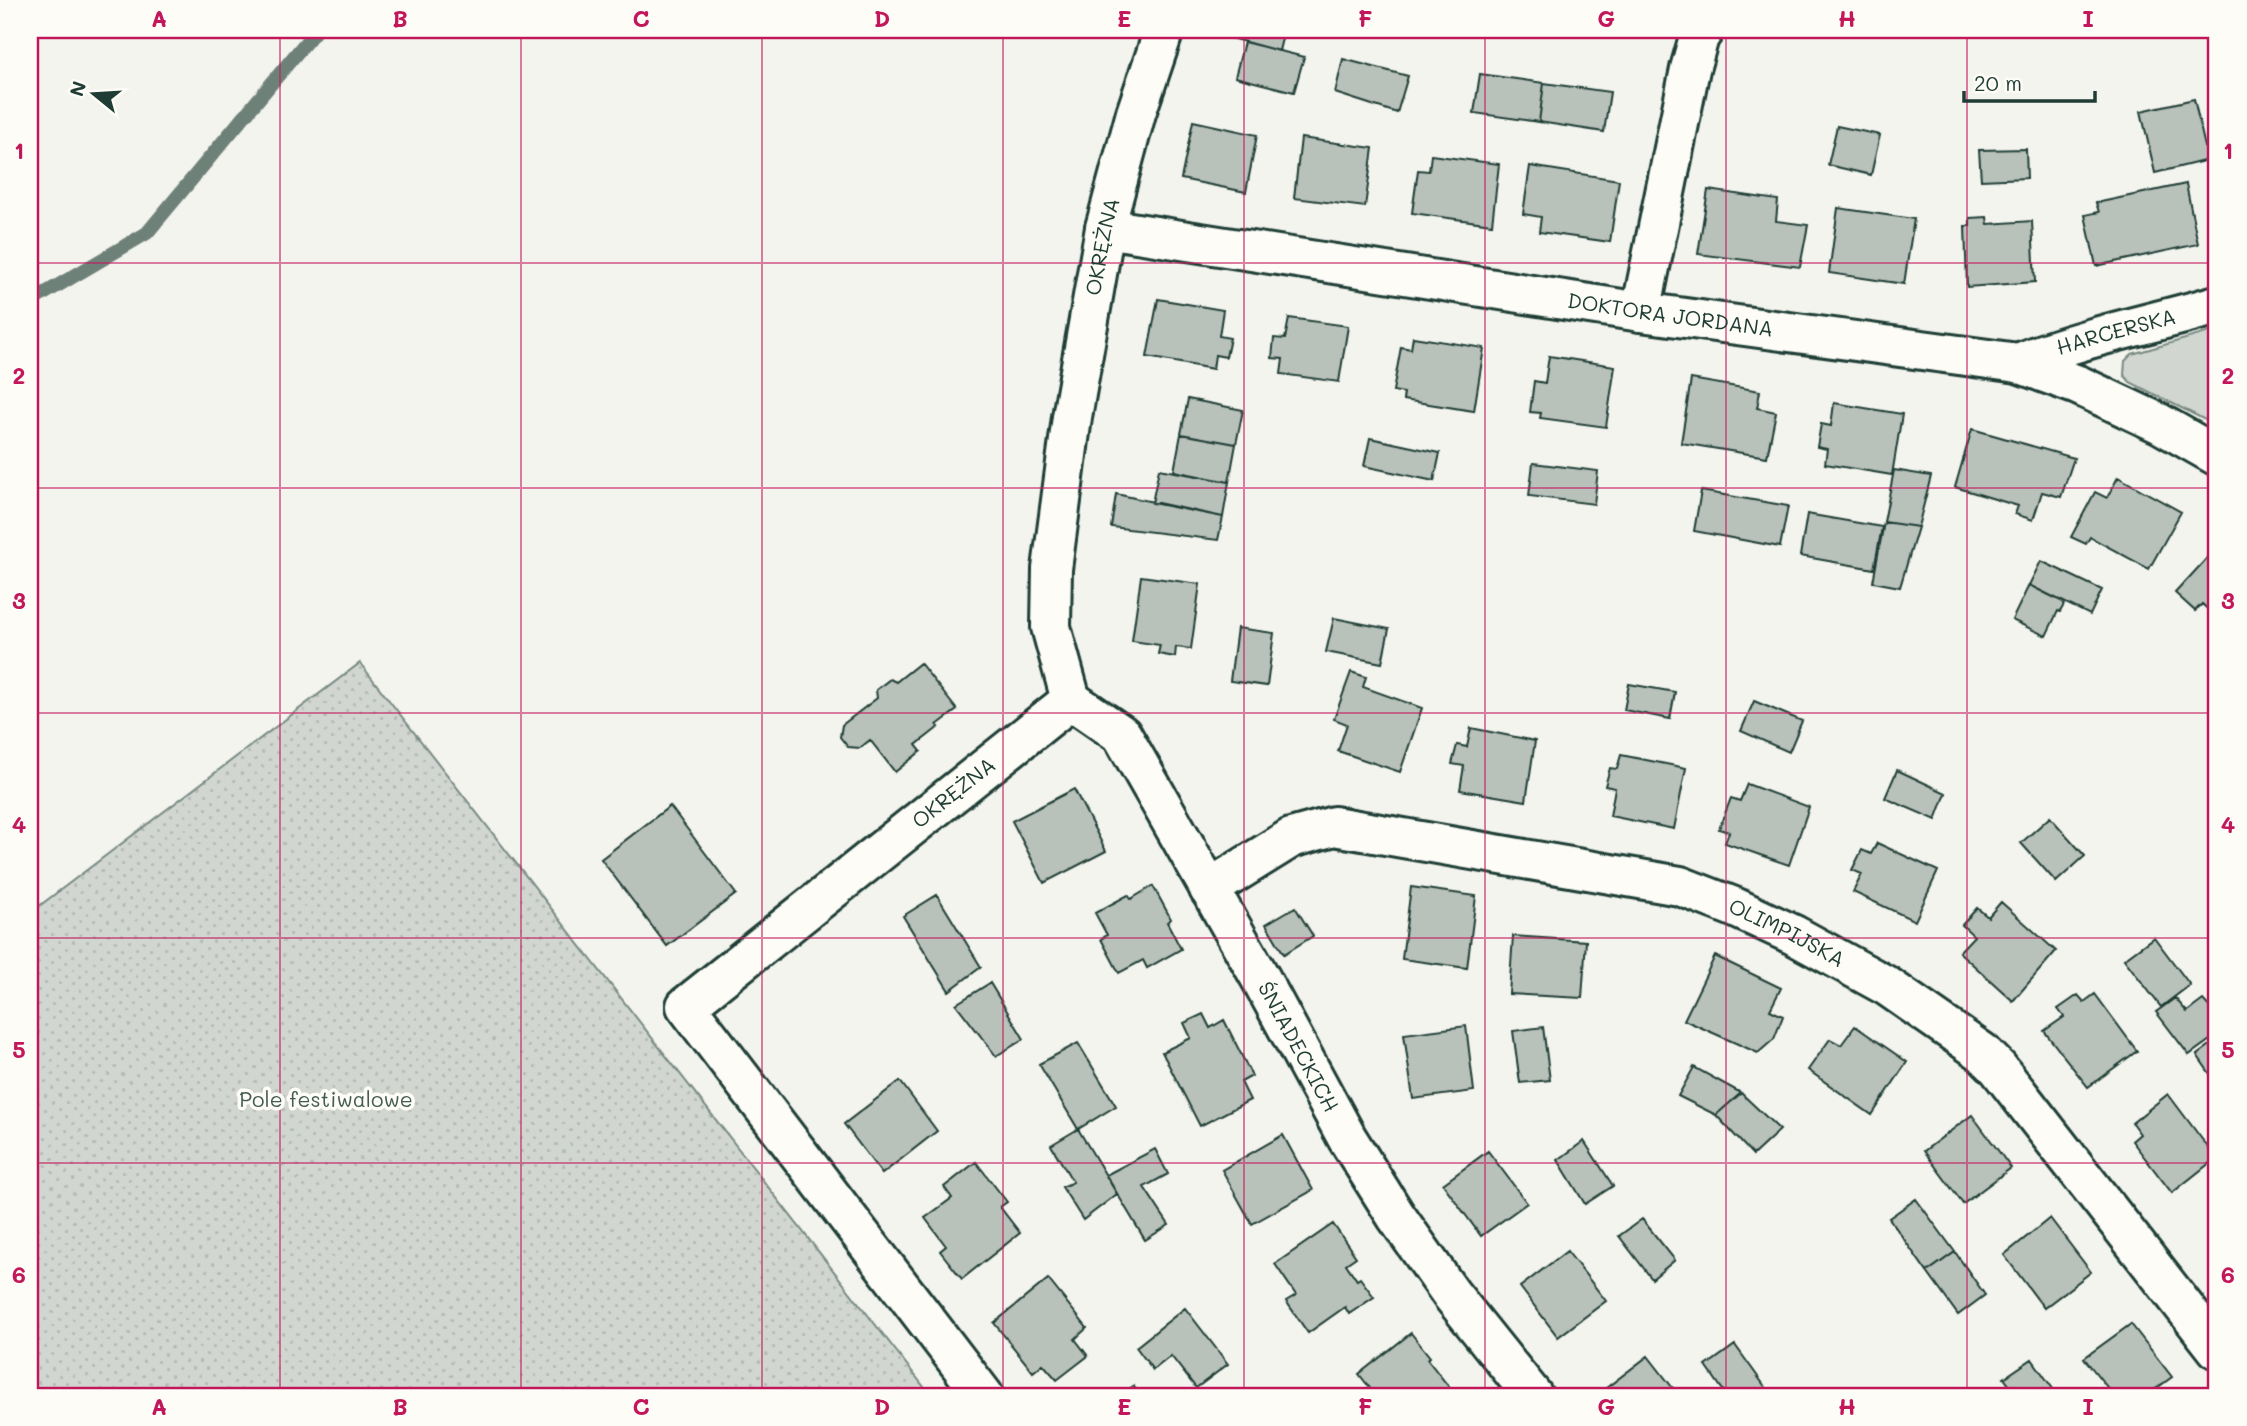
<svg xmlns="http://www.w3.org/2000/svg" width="2247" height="1426" font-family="Mali,sans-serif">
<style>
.grass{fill:#d1d6d1;stroke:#788a82;stroke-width:2}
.park{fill:url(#park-dots);stroke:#788a82;stroke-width:2}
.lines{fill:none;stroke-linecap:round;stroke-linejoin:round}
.stream{stroke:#6e8179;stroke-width:14}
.building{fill:#b9c1bb;stroke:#1f3d34;stroke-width:2}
.minor-casing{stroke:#1f3d34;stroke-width:44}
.minor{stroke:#fdfcf7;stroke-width:38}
.grid{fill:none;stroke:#c2185b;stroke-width:2;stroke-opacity:0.55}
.labels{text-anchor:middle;stroke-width:7;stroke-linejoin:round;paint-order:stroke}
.street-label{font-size:21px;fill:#1f3d34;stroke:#fdfcf7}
.park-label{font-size:21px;fill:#435c53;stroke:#fdfcf7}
.neatline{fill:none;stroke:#c2185b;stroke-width:2.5}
.grid-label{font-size:23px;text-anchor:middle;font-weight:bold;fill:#c2185b}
</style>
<defs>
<pattern id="park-dots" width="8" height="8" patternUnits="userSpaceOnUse" patternTransform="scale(1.75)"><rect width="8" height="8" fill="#d1d6d1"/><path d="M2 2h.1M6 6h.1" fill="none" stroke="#b3b9b4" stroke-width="1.8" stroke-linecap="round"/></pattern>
</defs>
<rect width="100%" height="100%" fill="#f4f4ef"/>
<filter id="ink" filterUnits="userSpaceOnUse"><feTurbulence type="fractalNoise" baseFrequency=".0143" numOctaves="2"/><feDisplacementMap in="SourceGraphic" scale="14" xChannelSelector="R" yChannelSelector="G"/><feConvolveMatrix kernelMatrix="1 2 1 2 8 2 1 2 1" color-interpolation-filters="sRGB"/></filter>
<g filter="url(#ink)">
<path class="grass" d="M2217,330V426L2130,382L2124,375L2125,361L2132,354Z"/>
<path class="park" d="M360,663L931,1396H30V913Z"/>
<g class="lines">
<path class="stream" d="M30,302L147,233L316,30"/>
</g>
<path class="building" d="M1225,30H1284L1279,51L1223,36Z
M1244,42L1304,57L1294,92L1235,77Z
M1343,59L1408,76L1397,113L1335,93Z
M1480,74L1544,83L1539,122L1474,113Z
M1544,83L1610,92L1604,132L1539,122Z
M2194,99L2208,160L2155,173L2141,111Z
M1193,121L1257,135L1246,192L1181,179Z
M1837,126L1880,135L1871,175L1828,165Z
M1301,138L1373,148L1365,207L1294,198Z
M2026,149L2027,178L1981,180L1979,150Z
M1431,155L1499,164L1492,224L1412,213L1418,170L1429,171Z
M1530,166L1619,180L1610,242L1539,232L1541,217L1523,214Z
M2186,184L2198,244L2096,266L2085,215L2099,212L2096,203Z
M1708,190L1778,200L1776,221L1808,225L1800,267L1698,254Z
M1838,208L1914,219L1904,284L1829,273Z
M1987,217L1988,224L2032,221L2035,282L1967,287L1965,226H1970V218Z
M1158,299L1223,310L1219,336L1230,338L1226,357L1215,355L1213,369L1147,357Z
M1289,318L1348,326L1339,382L1281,374L1283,359L1272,358L1274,338L1285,339Z
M1413,337L1484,348L1474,411L1403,400L1404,393L1393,391L1401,347L1411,349Z
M1549,356L1615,366L1606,427L1540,418L1541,413L1530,412L1534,381L1545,383Z
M1691,379L1760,391L1757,408L1776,412L1767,457L1681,443Z
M1188,399L1243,410L1236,444L1181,434Z
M1834,403L1902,414L1892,475L1825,464L1827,449L1817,447L1821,424L1831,426Z
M1972,429L2074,458L2061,497L2042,492L2033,520L2015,514L2018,506L1955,487Z
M1181,434L1236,444L1229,482L1174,471Z
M1370,438L1440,453L1434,481L1364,466Z
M1533,463L1598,471L1594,504L1529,496Z
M1159,469L1229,482L1223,517L1152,503Z
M1894,470L1931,476L1918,527L1884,522Z
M2118,477L2181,512L2149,569L2090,537L2086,544L2071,537L2095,492L2107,498Z
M1701,491L1788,506L1780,547L1694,531Z
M1116,494L1223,517L1218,540L1111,527Z
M1807,514L1882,527L1874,569L1800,556Z
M1884,522L1918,527L1900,587L1873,582Z
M2208,557L2217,565V618L2202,604L2195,611L2175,593Z
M2041,561L2102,590L2090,615L2029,585Z
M1141,576L1200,584L1191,649L1176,647L1175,657L1158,654L1160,645L1132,641Z
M2029,585L2065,603L2060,612L2058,611L2046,636L2012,620Z
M1334,618L1389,629L1382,663L1326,652Z
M1237,628L1274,633L1267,686L1230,681Z
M920,663L957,710L937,725L939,727L916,745L921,751L895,772L870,740L860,748L848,747L840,737L842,725L877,698L876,690L890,679L896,682Z
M1351,672L1366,677L1363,687L1422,708L1400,772L1338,751L1347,724L1334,719Z
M1629,684L1675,692L1670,719L1624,710Z
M1754,701L1802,721L1789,752L1741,731Z
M1471,728L1535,741L1526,801L1460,790L1464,766L1452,764L1457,745L1467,747Z
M1621,755L1686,768L1674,829L1610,816L1615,788L1605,786L1610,768L1617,769Z
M1897,770L1946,793L1936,820L1885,798Z
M1747,784L1809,807L1789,865L1725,843L1729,832L1719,829L1731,798L1740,801Z
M1074,789L1106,851L1044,883L1012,821Z
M670,806L736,894L667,946L601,859Z
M2050,817L2085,856L2056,882L2021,843Z
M1877,843L1938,871L1915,921L1853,892L1862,874L1852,870L1862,850L1871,854Z
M1153,886L1171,919L1167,922L1181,949L1147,968L1143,960L1119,973L1101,939L1107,935L1095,913L1128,895L1131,899Z
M1411,887L1476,896L1467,968L1402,959Z
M937,895L981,967L949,991L903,916Z
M2001,902L2056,951L2013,1001L1959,952L1974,936L1962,925L1977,908L1988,917Z
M1295,907L1313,936L1284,954L1266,924Z
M1513,936L1586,941L1582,998L1509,994Z
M2154,937L2190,985L2161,1007L2124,959Z
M1715,956L1781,988L1770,1010L1783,1016L1774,1039L1758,1053L1684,1020Z
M990,983L1024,1039L996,1056L956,1004Z
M2095,994L2137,1051L2088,1087L2044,1031L2064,1017L2058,1009L2078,995L2084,1002Z
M2175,998L2187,1012L2203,1000L2214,1012L2217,1009V1035L2189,1055L2156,1012Z
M1203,1014L1210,1028L1224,1020L1252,1076L1241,1082L1250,1100L1200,1126L1162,1052L1191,1038L1184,1023Z
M1466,1026L1474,1091L1413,1099L1404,1034Z
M1855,1026L1907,1062L1872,1115L1808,1070L1830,1039L1841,1045Z
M1543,1027L1550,1080L1520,1083L1513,1031Z
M2217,1040V1084L2197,1055Z
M1078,1043L1116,1106L1078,1129L1039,1064Z
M1694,1067L1741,1093L1716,1115L1678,1096Z
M900,1081L937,1131L882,1174L844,1124Z
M1741,1093L1780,1130L1753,1155L1716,1115Z
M2168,1094L2216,1158L2172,1193L2132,1141L2140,1134L2132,1123Z
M1972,1115L2011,1168L1963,1204L1924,1151Z
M1078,1129L1117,1194L1083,1220L1062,1187L1073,1182L1051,1145Z
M1283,1135L1313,1190L1252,1224L1222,1170Z
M1584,1141L1613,1186L1585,1204L1558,1160Z
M1155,1149L1168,1174L1144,1187L1169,1225L1145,1240L1106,1175Z
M1488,1151L1527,1203L1481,1236L1443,1184Z
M976,1162L1007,1202L1000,1207L1020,1233L962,1279L940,1251L946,1246L925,1218L952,1198L944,1187Z
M1916,1199L1955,1252L1927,1272L1889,1218Z
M2050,1218L2091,1272L2044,1308L2004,1255Z
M1642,1219L1675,1260L1652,1279L1619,1236Z
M1333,1224L1356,1257L1346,1264L1357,1280L1360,1278L1374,1297L1349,1314L1345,1307L1308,1333L1286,1301L1296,1295L1275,1264Z
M1567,1251L1606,1301L1558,1337L1520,1287Z
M1955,1252L1985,1295L1958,1315L1927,1272Z
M1048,1279L1087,1328L1075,1339L1088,1356L1057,1380L1043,1364L1033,1372L994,1323Z
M1185,1308L1228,1364L1196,1388L1171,1356L1153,1370L1136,1347Z
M2131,1324L2172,1377L2146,1396H2114L2084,1358Z
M1411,1333L1430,1357L1427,1359L1456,1396H1376L1359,1374Z
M1735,1345L1766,1388L1754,1396H1727L1706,1366Z
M1648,1356L1679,1396H1604L1601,1392Z
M2032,1359L2058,1396H2017L2004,1378Z
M1133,1386L1142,1396H1120Z"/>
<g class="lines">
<defs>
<g id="minor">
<path id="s1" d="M1105,228L1641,312L2018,363L2078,385L2159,423L2217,456"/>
<path d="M1641,312L1690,69L1699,37L1704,30"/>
<path id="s2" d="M2018,363C2082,337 2151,324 2217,305"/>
<path id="s3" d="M1071,700L1122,735L1261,979L1347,1138L1396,1216L1451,1294L1533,1396"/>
<path id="s4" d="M1071,700L1051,627L1052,569L1072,417L1105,228L1136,113L1164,30"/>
<path id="s5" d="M1209,889L1291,838L1334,826L1680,886L1734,907L1794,935L1887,986L1982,1052L1998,1068L2217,1349"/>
<path id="s6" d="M984,1396L686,1006L1071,700"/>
</g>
</defs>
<use href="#minor" class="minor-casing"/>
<use href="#minor" class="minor"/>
</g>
</g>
<path class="grid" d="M280,30V1396M521,30V1396M762,30V1396M1003,30V1396M1244,30V1396M1485,30V1396M1726,30V1396M1967,30V1396M30,263H2217M30,488H2217M30,713H2217M30,938H2217M30,1163H2217"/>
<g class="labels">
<g class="street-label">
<text dy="7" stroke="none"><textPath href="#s4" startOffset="460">OKRĘŻNA</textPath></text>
<text dy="7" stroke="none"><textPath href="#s1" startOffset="572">DOKTORA JORDANA</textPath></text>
<text dy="7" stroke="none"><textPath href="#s2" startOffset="103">HARCERSKA</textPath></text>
<text dy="7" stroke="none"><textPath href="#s6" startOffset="833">OKRĘŻNA</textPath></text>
<text dy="7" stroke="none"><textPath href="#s5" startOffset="609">OLIMPIJSKA</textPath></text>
<text dy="7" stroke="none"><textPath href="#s3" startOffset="420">ŚNIADECKICH</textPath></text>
</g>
<g class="park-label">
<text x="326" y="1107">Pole festiwalowe</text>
</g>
</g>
<rect width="2247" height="1426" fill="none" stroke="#fdfcf7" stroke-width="77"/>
<g transform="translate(94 94) rotate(288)" stroke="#fdfcf7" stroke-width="5" paint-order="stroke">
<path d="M0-5L12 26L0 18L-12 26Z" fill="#1f3d34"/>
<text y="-10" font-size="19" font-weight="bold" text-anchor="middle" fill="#1f3d34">N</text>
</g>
<path d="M1964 91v10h131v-10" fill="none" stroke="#1f3d34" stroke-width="3.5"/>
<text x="1974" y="91" font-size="21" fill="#1f3d34" stroke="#fdfcf7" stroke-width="5" paint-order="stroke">20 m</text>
<rect x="38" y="38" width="2170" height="1350" class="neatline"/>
<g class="grid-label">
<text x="159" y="27">A</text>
<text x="400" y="27">B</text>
<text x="641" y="27">C</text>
<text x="882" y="27">D</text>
<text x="1124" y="27">E</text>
<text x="1365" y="27">F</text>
<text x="1606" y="27">G</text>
<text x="1847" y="27">H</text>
<text x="2088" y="27">I</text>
<text x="19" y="159">1</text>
<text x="2228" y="159">1</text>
<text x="19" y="384">2</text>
<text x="2228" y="384">2</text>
<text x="19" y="609">3</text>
<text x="2228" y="609">3</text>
<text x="19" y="833">4</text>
<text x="2228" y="833">4</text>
<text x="19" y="1058">5</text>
<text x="2228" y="1058">5</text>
<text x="19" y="1283">6</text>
<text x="2228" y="1283">6</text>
<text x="159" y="1415">A</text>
<text x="400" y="1415">B</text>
<text x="641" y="1415">C</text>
<text x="882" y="1415">D</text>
<text x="1124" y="1415">E</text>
<text x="1365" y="1415">F</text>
<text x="1606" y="1415">G</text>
<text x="1847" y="1415">H</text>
<text x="2088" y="1415">I</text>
</g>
</svg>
